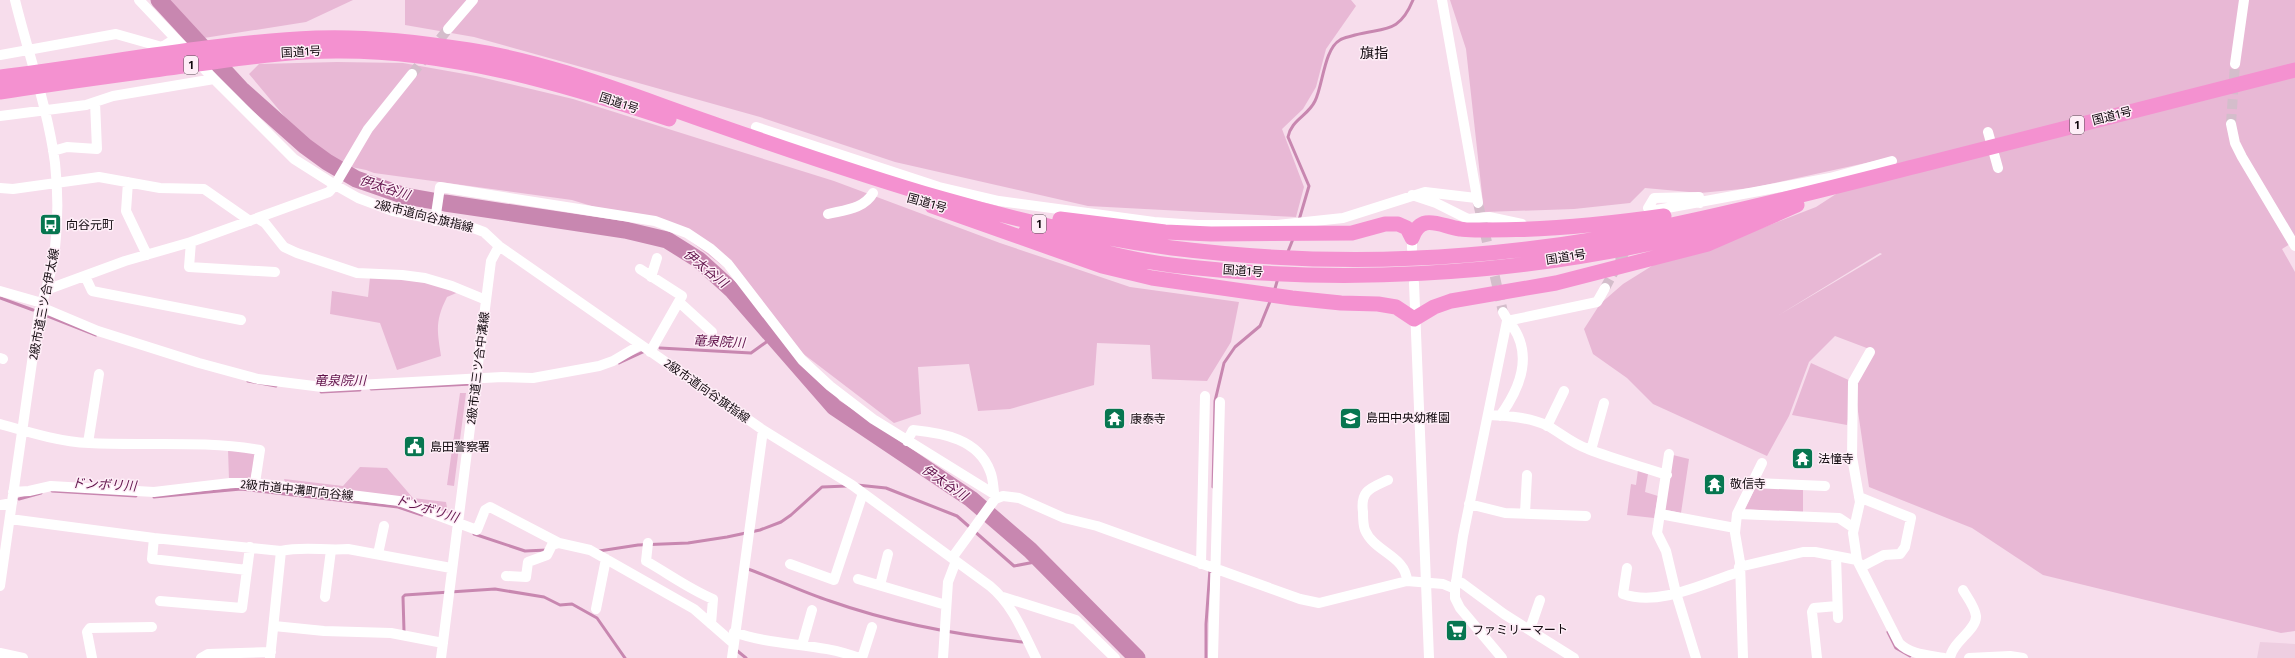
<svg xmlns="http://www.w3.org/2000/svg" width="2295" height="658" font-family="'Fira Sans Condensed','Noto Sans JP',sans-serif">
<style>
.built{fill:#eecee1}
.green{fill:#e8b8d5;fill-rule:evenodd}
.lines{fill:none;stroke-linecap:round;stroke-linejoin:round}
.stream{stroke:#c887b0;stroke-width:3}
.river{stroke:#c887b0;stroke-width:17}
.minor-tunnel{stroke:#d4bdcb;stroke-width:10;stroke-dasharray:10 5;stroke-linecap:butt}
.minor{stroke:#fff;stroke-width:10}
.highway{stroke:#f491d0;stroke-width:15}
.labels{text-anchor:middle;stroke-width:3;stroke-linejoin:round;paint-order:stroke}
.shield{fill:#feeef7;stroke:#584e54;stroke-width:1}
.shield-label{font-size:11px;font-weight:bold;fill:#11090e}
.street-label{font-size:12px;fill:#11090e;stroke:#feeef7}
.poi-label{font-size:12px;fill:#11090e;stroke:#feeef7;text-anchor:start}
.water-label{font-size:13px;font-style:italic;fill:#60124a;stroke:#feeef7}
.quarter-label{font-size:14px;fill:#11090e;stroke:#feeef7}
</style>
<rect width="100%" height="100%" fill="#f7ddec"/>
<path class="built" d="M2260,642L2295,644V658H2257Z"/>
<path class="green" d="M168,0H353L306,22L204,38Z
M405,0H1351L1356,6L1326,49L1316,87L1303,109L1282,129L1304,187L1296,217L1088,206L895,162L760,117L474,37L405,25Z
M1450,0H2295V241L2282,249L2295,272V631L2281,633L2043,575L1972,528L1869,487L1854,384L1847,425L1792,415L1811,363L1853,382L1872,350L1835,336L1809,362L1789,416L1767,456L1653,404L1627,378L1593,354L1584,329L1600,304L1623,284L1655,264L1721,244L1816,207L1893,157L1752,188L1700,193L1645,188L1630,203L1574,209L1484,212L1466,49ZM1880,253L1882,254L1779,315Z
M337,62L403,63L476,76L573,99L834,181L1000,243L1130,287L1239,302L1231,342L1207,381L1152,379L1150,345L1097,343L1094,385L1010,409L978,411L969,364L918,367L921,414L894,423L797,349L742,281L680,233L572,200L374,173L366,170L327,162L290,123L249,74L259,64Z
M370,277L419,280L461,291L447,297C435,321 437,330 441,356L397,370L380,323L330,314L332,291L368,297Z
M460,393H466L454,486L447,485Z
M228,449L253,452L256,455L250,480H229Z
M1673,455L1689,459L1681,513L1662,509Z
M360,467L387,468L413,498L446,502L448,513L415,501L285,482L284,479L343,486Z
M1638,470L1648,474L1645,492L1658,496L1654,518L1627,515L1631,484L1636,485Z
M1756,486L1803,489V513L1745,509Z"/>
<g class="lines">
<path class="stream" d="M1299,220L1309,186L1288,137C1291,120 1308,116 1315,101C1323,85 1324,49 1340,40C1344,37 1350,37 1355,35C1385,27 1399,34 1413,0
M1287,254L1293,239
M1274,292L1278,278
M0,298L33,310
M45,315L96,335
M660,348L751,353L772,338
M619,363L643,352
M248,381L276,386
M371,389L472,384
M321,392L360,390
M857,485L886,488L957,516L1014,566L1040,561
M1213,487L1215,401L1224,363L1235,347L1260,326L1271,299
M52,491L136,496
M154,497L241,489L398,507L422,515
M19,499L41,493
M474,534L525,551L547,550
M599,551L638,545L688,543L727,537L760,530L781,522L791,515L822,487L847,486
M748,569C776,579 802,592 830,601C892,623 957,635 1023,642
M404,631L403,597L405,595L495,589L544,597L560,605L572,604L597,618L625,658
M1888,632L1896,648L1910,656
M735,649L746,658
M1206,658V624L1210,569"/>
<path class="river" d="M159,0L241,89L305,146L327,162L356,179L405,196L445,203L625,230L667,240L699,260L732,290L834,407L971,499L1030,550L1137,658"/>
<path class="minor-tunnel" d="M412,74L448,29
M2231,124L2235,64
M1478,203L1503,312
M1605,288L1629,244"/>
<path class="minor" d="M139,0L210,75L294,159L335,185L368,129L412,74
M1442,0L1478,203
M448,29L473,0
M0,55L116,34L162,47L175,39
M2235,64L2244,0
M0,116L86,105L113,96L214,79
M2231,124L2235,143L2242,157L2295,246
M756,127L939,187L999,201L1154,222L1197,225H1277L1343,218L1425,192L1476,198
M1988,132L1998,168
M53,151L67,147L97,149L95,102
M128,182L126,211L147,255
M0,188L13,189L99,177L160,188L204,189L250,221
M1412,195L1436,203L1468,219L1489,217L1522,224
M1648,208L1654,198L1699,197L1700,203
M1651,211L1830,178L1892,161
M828,214C844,210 864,209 873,193
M257,218L265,223L284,247L297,253L357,273L402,275L425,278L452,286L486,300
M435,221L440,187L655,221L687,233L711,249L728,264L802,360L830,386L873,419L994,494
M1412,238V249
M191,242L189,267L275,272
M640,269L682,296L650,352
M85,276L92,291L241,320
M651,277L657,258
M1414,283L1429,658
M46,290L125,261L191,242L329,192L335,185L358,198L393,211L468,226L484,232L499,246L763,430L852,485L990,586C1013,605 1023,632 1036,658
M0,291L42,303
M679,302L712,332
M41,307L98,331L199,363L258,379L322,387L502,377L533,378L599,366L613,361L640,345
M0,358L3,359
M1488,415C1508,416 1529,417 1548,426C1562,434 1573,444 1588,449C1613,459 1640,466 1667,475
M1500,416C1519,390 1533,357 1513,327C1509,322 1506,318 1503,312
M0,424C28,432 60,442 89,443C146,446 203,440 260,450L255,483
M1547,426L1564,391
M907,441L913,430C943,433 978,439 990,471C994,480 993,490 995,499
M88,443L99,374
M1591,450L1604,403
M1669,454L1657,533L1666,551L1676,593L1696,658
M1388,480C1371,488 1360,490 1363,512C1363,517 1363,525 1365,530C1374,552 1406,556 1407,581
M1753,483L1825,486
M13,492L29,491L51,486L154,492L230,483H255L399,501L477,530L485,510L490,507L559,543
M1859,497L1911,518L1905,547L1900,554L1884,555L1861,567
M1469,504L1505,513L1586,516
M0,505L12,503
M1525,513L1527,475
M1660,514L1735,528
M1737,514L1839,518L1854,528
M10,519L154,538L281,551C304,546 325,551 348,549L451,568
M154,538L152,559L247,570
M648,543L646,561C669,574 689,589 713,599L711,624
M378,554L384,526
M1836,556L1838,618
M952,558L995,499L1003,496L1019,498L1064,518L1097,526L1300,599L1319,603L1407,581L1443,584L1455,589
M1857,560L1853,533L1860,502L1852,457L1853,382L1870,352
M790,564L834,580L863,493
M1201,564L1205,396
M1739,567L1803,552H1815L1857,560L1899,643C1911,655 1928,655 1944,658
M1627,568L1623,594C1659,607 1704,583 1739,572
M506,576L526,577L528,562L547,555L552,545L559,543L590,550L694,609L733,643
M858,579L946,605
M1456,581L1462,583L1504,614L1574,658
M880,585L888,554
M0,586L39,313C45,292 53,270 55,248C58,221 58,190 55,163C48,109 28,53 15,0
M325,597L331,550
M1003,597L1076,620L1115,658
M160,601L242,608L250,547
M596,609L606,559
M274,626L324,631L391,633L443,643
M1530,629L1540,600
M734,632C775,647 818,642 859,658
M802,645L812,610
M0,653L23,658
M92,658L87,632L90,628L152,627
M201,658L208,654L271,652
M270,658L281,551
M441,658L491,261L499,246
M732,658L763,430
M862,658L872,627
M943,658L948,582L956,561
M1213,658L1220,402
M1502,658L1460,608L1455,598V589L1463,536L1507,321L1597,302L1605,288
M1743,658L1740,562L1735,533L1737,514L1762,463
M1817,658L1812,612L1814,608L1837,606
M1950,658C1952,642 1977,630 1976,616C1975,607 1967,597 1963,590
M1969,658L2010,656L2023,658"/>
<path class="highway" d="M0,77C105,64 210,43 316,38C367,36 419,42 469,50C555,63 635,97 717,125C866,177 1015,228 1172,248C1270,260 1368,263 1466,255C1619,244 1770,203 1917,166C2043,134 2169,102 2295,70
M0,92C63,82 126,74 190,65C238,59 286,51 336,51C449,50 563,84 669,119
M932,206L1102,266L1152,278L1292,298L1341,303L1378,304L1396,307L1414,319L1434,307L1451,301L1556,283L1708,244L1797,205
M1060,219L1165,232L1211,234L1352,233L1385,224H1398L1407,228L1412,238
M1026,231C1074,244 1122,259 1171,265C1336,285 1508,276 1670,239C1706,230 1741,220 1777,210
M1412,238C1421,212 1440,226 1460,229C1465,230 1470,230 1475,230C1539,231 1601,225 1664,216"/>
</g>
<defs>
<symbol id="bus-square" viewBox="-11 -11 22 22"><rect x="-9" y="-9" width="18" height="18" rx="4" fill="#077650" stroke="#feeef7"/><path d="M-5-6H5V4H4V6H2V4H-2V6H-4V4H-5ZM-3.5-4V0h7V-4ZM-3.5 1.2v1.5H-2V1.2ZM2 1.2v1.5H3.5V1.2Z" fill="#fff"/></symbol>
<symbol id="school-square" viewBox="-11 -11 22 22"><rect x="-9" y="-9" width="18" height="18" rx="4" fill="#077650" stroke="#feeef7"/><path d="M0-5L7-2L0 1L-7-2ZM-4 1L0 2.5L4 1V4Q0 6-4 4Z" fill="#fff"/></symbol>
<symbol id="temple-square" viewBox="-11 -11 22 22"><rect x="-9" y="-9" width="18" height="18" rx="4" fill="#077650" stroke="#feeef7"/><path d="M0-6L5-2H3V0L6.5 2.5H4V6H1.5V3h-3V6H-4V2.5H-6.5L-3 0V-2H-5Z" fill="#fff"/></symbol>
<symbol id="civic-square" viewBox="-11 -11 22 22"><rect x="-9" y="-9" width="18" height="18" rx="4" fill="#077650" stroke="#feeef7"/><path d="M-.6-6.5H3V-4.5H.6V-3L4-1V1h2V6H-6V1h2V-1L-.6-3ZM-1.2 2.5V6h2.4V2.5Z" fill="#fff"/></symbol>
<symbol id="supermarket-square" viewBox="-11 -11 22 22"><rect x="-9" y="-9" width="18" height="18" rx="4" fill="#077650" stroke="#feeef7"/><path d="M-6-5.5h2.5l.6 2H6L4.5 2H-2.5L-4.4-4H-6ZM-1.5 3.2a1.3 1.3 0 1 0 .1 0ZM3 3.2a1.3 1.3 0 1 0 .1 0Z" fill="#fff"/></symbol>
</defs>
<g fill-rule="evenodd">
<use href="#bus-square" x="38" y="212" width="25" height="25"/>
<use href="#school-square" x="1338" y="406" width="25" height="25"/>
<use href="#temple-square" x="1102" y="406" width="25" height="25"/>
<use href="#civic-square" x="402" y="434" width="25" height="25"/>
<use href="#temple-square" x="1790" y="446" width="25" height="25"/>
<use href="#temple-square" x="1702" y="472" width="25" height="25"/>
<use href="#supermarket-square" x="1444" y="618" width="25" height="25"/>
</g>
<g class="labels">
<g class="shield">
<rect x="184" y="56" width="14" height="18" rx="3"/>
<rect x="2070" y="116" width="14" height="18" rx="3"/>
<rect x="1032" y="215" width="14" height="18" rx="3"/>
</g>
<g class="shield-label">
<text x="191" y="69">1</text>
<text x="2077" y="129">1</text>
<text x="1039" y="228">1</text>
</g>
<g class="street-label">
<text transform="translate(301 52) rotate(-3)" y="4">国道1号</text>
<text transform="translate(619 103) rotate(18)" y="4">国道1号</text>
<text transform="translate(2112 116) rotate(-14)" y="4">国道1号</text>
<text transform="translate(927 203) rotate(16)" y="4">国道1号</text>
<text transform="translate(424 216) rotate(14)" y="4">2級市道向谷旗指線</text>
<text transform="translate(1566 257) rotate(-9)" y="4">国道1号</text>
<text transform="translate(1243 271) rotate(4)" y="4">国道1号</text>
<text transform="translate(44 304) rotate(-79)" y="4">2級市道三ツ合伊太線</text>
<text transform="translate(478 368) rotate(-83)" y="4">2級市道三ツ合中溝線</text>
<text transform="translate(707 391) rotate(35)" y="4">2級市道向谷旗指線</text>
<text transform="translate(297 490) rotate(6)" y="4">2級市道中溝町向谷線</text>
</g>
<g class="poi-label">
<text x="66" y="229">向谷元町</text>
<text x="1366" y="422">島田中央幼稚園</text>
<text x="1130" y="423">康泰寺</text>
<text x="430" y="451">島田警察署</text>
<text x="1818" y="463">法憧寺</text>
<text x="1730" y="488">敬信寺</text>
<text x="1472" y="634">ファミリーマート</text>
</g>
<g class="water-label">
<text transform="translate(385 187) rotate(18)" y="5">伊太谷川</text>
<text transform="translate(706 268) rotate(39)" y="5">伊太谷川</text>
<text transform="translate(719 341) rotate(3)" y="5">竜泉院川</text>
<text x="340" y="385">竜泉院川</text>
<text transform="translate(945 482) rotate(34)" y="5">伊太谷川</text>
<text transform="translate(104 484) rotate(3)" y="5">ドンボリ川</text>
<text transform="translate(427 508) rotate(17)" y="5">ドンボリ川</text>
</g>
<g class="quarter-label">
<text x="1374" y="58">旗指</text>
</g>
</g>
</svg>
